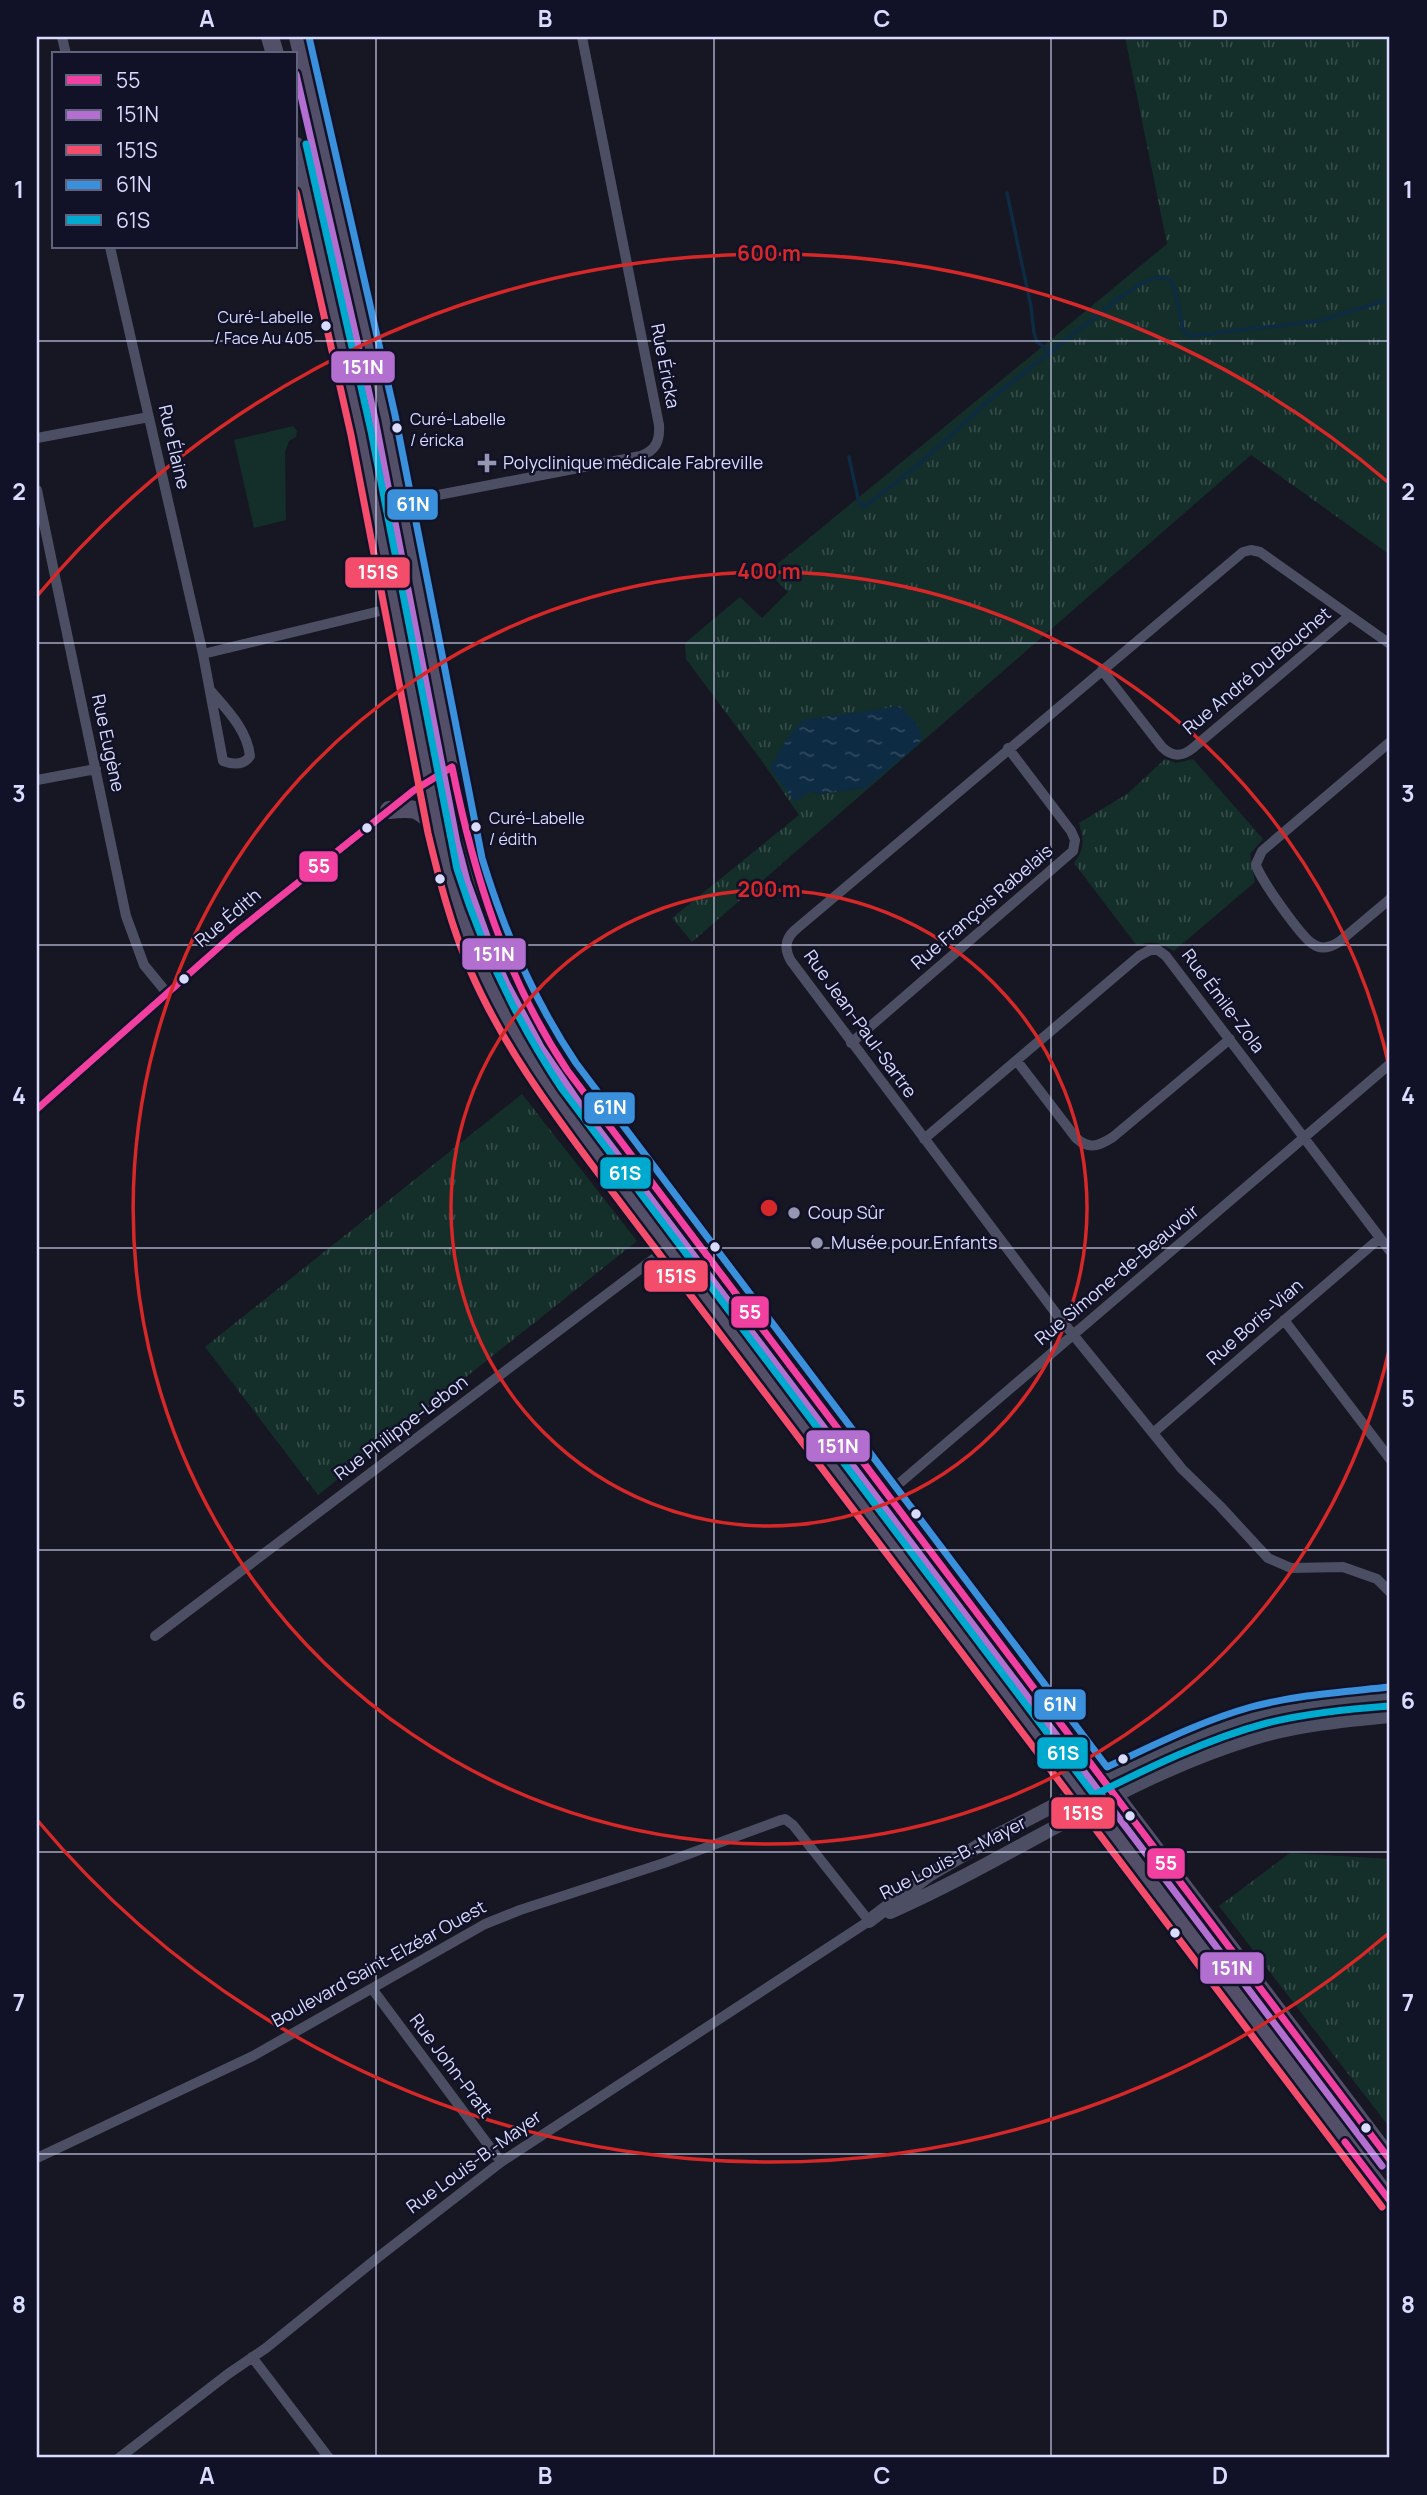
<svg xmlns="http://www.w3.org/2000/svg" width="1427" height="2495" font-family="Manrope,sans-serif">
<style>
.grass{fill:url(#grass-tufts);fill-rule:evenodd}
.park{fill:#142e2a}
.water{fill:url(#water-ripples)}
.lines{fill:none;stroke-linecap:round;stroke-linejoin:round}
.stream{stroke:#0d2b43;stroke-width:3.5}
.minor{stroke:#4c4f63;stroke-width:10}
.tertiary{stroke:#4c4f63;stroke-width:14}
.primary{stroke:#534f69;stroke-width:18}
.bus-1-casing{stroke:#111228;stroke-width:12}
.bus-2-casing{stroke:#111228;stroke-width:12}
.bus-3-casing{stroke:#111228;stroke-width:12}
.bus-4-casing{stroke:#111228;stroke-width:12}
.bus-5-casing{stroke:#111228;stroke-width:12}
.bus-1{stroke:#f240a1;stroke-width:7}
.bus-2{stroke:#b36fd0;stroke-width:7}
.bus-3{stroke:#f44d6c;stroke-width:7}
.bus-4{stroke:#3a90db;stroke-width:7}
.bus-5{stroke:#00a9ce;stroke-width:7}
.grid{fill:none;stroke:#d9dcfe;stroke-width:2;stroke-opacity:0.55}
.ring{fill:none;stroke:#d62828;stroke-width:3.5}
.bus-dot{fill:#d9dcfe;stroke:#111228;stroke-width:2.5}
.poi-dot{fill:#9597b1;stroke:#111228;stroke-width:2.5}
.labels{text-anchor:middle;stroke-width:5;stroke-linejoin:round;paint-order:stroke}
.bus-label{font-size:16px;fill:#d9dcfe;stroke:#111228;text-anchor:start}
.street-label{font-size:18px;fill:#d9dcfe;stroke:#111228}
.poi-label{font-size:18px;fill:#d9dcfe;stroke:#111228;text-anchor:start}
.centre{fill:#d62828;stroke:#111228;stroke-width:3.5}
.ring-label{font-size:21px;text-anchor:middle;font-weight:bold;fill:#d62828;stroke:#111228;stroke-width:5;stroke-linejoin:round;paint-order:stroke}
.line-badge{stroke:#111228;stroke-width:2.5}
.badge-label{font-size:19px;text-anchor:middle;font-weight:bold;fill:#fff}
.neatline{fill:none;stroke:#d9dcfe;stroke-width:2.5}
.grid-label{font-size:23px;text-anchor:middle;font-weight:bold;fill:#d9dcfe}
</style>
<defs>
<pattern id="grass-tufts" width="24" height="20" patternUnits="userSpaceOnUse" patternTransform="scale(1.75)"><rect width="24" height="20" fill="#142e2a"/><path d="M3 7l-1-3M5 7V3M7 7l1-3M15 17l-1-3M17 17v-4M19 17l1-3" fill="none" stroke="#364c4a"/></pattern>
<pattern id="water-ripples" width="26" height="14" patternUnits="userSpaceOnUse" patternTransform="scale(1.75)"><rect width="26" height="14" fill="#0d2b43"/><path d="M2 4q2-2 4 0t4 0M15 11q2-2 4 0t4 0" fill="none" stroke="#30495f"/></pattern>
</defs>
<rect width="100%" height="100%" fill="#161723"/>
<path class="grass" d="M1125,37H1390V555L1251,455L692,942L672,918L799,815L764,764L686,659L685,643L740,597L762,618L788,592L768,572L1167,244ZM900,706L865,788L820,794L810,791L872,711Z
M1165,759L1176,763L1193,759L1263,839L1250,854L1255,882L1174,951C1160,943 1152,939 1137,946L1074,863C1085,849 1084,839 1079,823L1127,794Z
M522,1094L637,1241L318,1495L205,1347Z
M1290,1853L1390,1859V2128L1219,1906Z"/>
<path class="park" d="M293,426L297,431L296,437L289,441L285,452L286,520L254,528L234,440Z"/>
<path class="water" d="M900,706L917,724L922,736L918,745L865,788L820,794L810,791L795,802L770,768L788,737L803,720Z"/>
<g class="lines">
<path class="stream" d="M1007,193L1031,307L1034,333L1037,342L1049,351
M849,457L859,503L863,506H866L918,465L993,397L1122,296L1146,281L1160,277L1170,280L1175,289L1183,331L1191,336L1319,321L1390,299"/>
<path class="minor" d="M62,37L66,54
M110,247L203,654L223,761C234,765 244,765 250,756C247,729 226,709 210,690
M37,438L149,417
M37,490L126,916L144,965L167,993
M402,502L641,456C656,450 660,441 659,425L582,37
M1390,644L1260,552L1251,550L1243,552L795,930C785,939 784,949 791,961L1058,1316L1182,1469L1220,1506L1268,1558L1291,1568L1343,1567L1377,1579L1390,1592
M203,654L421,601
M1102,670L1162,747C1172,757 1182,757 1193,748L1349,616
M1390,742L1262,851L1256,864C1257,875 1302,938 1313,944C1321,950 1331,947 1339,942L1390,899
M37,780L96,769
M851,1043L1073,851L1075,840L1071,831L1008,748
M1017,1061L1076,1138C1089,1150 1099,1146 1113,1137L1230,1039
M37,1109L235,933L413,791L452,767
M924,1139L1139,956L1150,950H1158L1166,956L1390,1251
M1284,1320L1390,1459
M1153,1433L1380,1238
M867,1511L1390,1064
M155,1636L668,1248
M373,1990L501,2162
M37,2158L253,2056L485,1924L520,1910L664,1863L781,1820L785,1819L793,1825L869,1921L501,2162L381,2255L266,2348L228,2374L119,2458
M252,2357L329,2458"/>
<path class="tertiary" d="M890,1912C1013,1858 1124,1777 1254,1738C1297,1725 1346,1720 1390,1716
M869,1921L929,1875L992,1838L1080,1792L1183,1743L1265,1715L1390,1697"/>
<path class="primary" d="M270,37L275,54
M298,37L385,417L467,841C493,943 530,1019 592,1104L1390,2160
M296,146L361,433L438,830L454,894L480,966L511,1028L553,1095L606,1167L1390,2201
M389,810C416,807 420,808 438,830"/>
<defs>
<path id="bus-1" d="M37,1109L235,933L413,791L452,767C474,875 505,977 567,1070L1390,2160
M1345,2142L1390,2201"/>
<path id="bus-2" d="M296,74L375,419L457,843L467,881L492,950L507,984L541,1047L584,1110L1382,2166"/>
<path id="bus-3" d="M296,192L351,435L428,833C439,879 451,926 470,970C502,1044 550,1109 598,1173L1382,2207"/>
<path id="bus-4" d="M309,37L395,415L482,858C504,931 533,999 576,1063L1107,1767C1154,1745 1201,1721 1251,1707C1296,1695 1343,1692 1389,1687"/>
<path id="bus-5" d="M306,144L371,431L457,869C482,948 516,1020 562,1089L1094,1795C1150,1767 1207,1739 1267,1723C1307,1713 1348,1709 1389,1706"/>
</defs>
<use href="#bus-1" class="bus-1-casing"/>
<use href="#bus-2" class="bus-2-casing"/>
<use href="#bus-3" class="bus-3-casing"/>
<use href="#bus-4" class="bus-4-casing"/>
<use href="#bus-5" class="bus-5-casing"/>
<use href="#bus-1" class="bus-1"/>
<use href="#bus-2" class="bus-2"/>
<use href="#bus-3" class="bus-3"/>
<use href="#bus-4" class="bus-4"/>
<use href="#bus-5" class="bus-5"/>
</g>
<path class="grid" d="M376,37V2458M714,37V2458M1051,37V2458M37,341H1390M37,643H1390M37,945H1390M37,1248H1390M37,1550H1390M37,1852H1390M37,2154H1390"/>
<g class="ring">
<circle cx="769" cy="1208" r="318"/>
<path d="M1390 1346A636 636 0 1 1 1390 1070"/>
<path d="M1389 1933A954 954 0 0 1 38 1821M38 595A954 954 0 0 1 1389 483"/>
</g>
<g class="bus-dot">
<circle cx="326" cy="326" r="6"/>
<circle cx="397" cy="428" r="6"/>
<circle cx="476" cy="827" r="6"/>
<circle cx="367" cy="828" r="6"/>
<circle cx="440" cy="879" r="6"/>
<circle cx="184" cy="979" r="6"/>
<circle cx="715" cy="1247" r="6"/>
<circle cx="916" cy="1514" r="6"/>
<circle cx="1123" cy="1759" r="6"/>
<circle cx="1130" cy="1816" r="6"/>
<circle cx="1175" cy="1933" r="6"/>
<circle cx="1366" cy="2128" r="6"/>
</g>
<g class="poi-dot">
<path d="M483.5 452.5h7v7h7v7h-7v7h-7v-7h-7v-7h7z"/>
<circle cx="794" cy="1213" r="7"/>
<circle cx="817" cy="1243" r="7"/>
</g>
<g class="labels">
<g class="bus-label">
<text x="313" y="323" text-anchor="end">Curé-Labelle<tspan x="313" dy="21">/ Face Au 405</tspan></text>
<text x="410" y="425">Curé-Labelle<tspan x="410" dy="21">/ éricka</tspan></text>
<text x="489" y="824">Curé-Labelle<tspan x="489" dy="21">/ édith</tspan></text>
</g>
<g class="street-label">
<text transform="translate(665 366) rotate(79)" y="6">Rue Éricka</text>
<text transform="translate(174 447) rotate(77)" y="6">Rue Élaine</text>
<text transform="translate(1257 671) rotate(-40)" y="6">Rue André Du Bouchet</text>
<text transform="translate(108 743) rotate(78)" y="6">Rue Eugène</text>
<text transform="translate(982 907) rotate(-41)" y="6">Rue François Rabelais</text>
<text transform="translate(228 918) rotate(-40)" y="6">Rue Édith</text>
<text transform="translate(1223 1001) rotate(53)" y="6">Rue Émile-Zola</text>
<text transform="translate(860 1024) rotate(54)" y="6">Rue Jean-Paul-Sartre</text>
<text transform="translate(1117 1275) rotate(-40)" y="6">Rue Simone-de-Beauvoir</text>
<text transform="translate(1255 1322) rotate(-41)" y="6">Rue Boris-Vian</text>
<text transform="translate(401 1428) rotate(-37)" y="6">Rue Philippe-Lebon</text>
<text transform="translate(953 1858) rotate(-27)" y="6">Rue Louis-B.-Mayer</text>
<text transform="translate(379 1964) rotate(-29)" y="6">Boulevard Saint-Elzéar Ouest</text>
<text transform="translate(451 2066) rotate(53)" y="6">Rue John-Pratt</text>
<text transform="translate(474 2162) rotate(-36)" y="6">Rue Louis-B.-Mayer</text>
</g>
<g class="poi-label">
<text x="503" y="469">Polyclinique médicale Fabreville</text>
<text x="808" y="1219">Coup Sûr</text>
<text x="831" y="1249">Musée pour Enfants</text>
</g>
</g>
<circle cx="769" cy="1208" r="10" class="centre"/>
<g class="ring-label">
<text x="769" y="261">600 m</text>
<text x="769" y="579">400 m</text>
<text x="769" y="897">200 m</text>
</g>
<g class="line-badge">
<rect x="330" y="350" width="66" height="34" rx="7" fill="#b36fd0"/>
<rect x="386" y="488" width="53" height="33" rx="7" fill="#3a90db"/>
<rect x="344" y="556" width="67" height="33" rx="7" fill="#f44d6c"/>
<rect x="298" y="850" width="41" height="33" rx="7" fill="#f240a1"/>
<rect x="461" y="937" width="66" height="34" rx="7" fill="#b36fd0"/>
<rect x="583" y="1091" width="53" height="34" rx="7" fill="#3a90db"/>
<rect x="599" y="1156" width="53" height="34" rx="7" fill="#00a9ce"/>
<rect x="643" y="1259" width="66" height="34" rx="7" fill="#f44d6c"/>
<rect x="730" y="1295" width="40" height="34" rx="7" fill="#f240a1"/>
<rect x="805" y="1429" width="66" height="34" rx="7" fill="#b36fd0"/>
<rect x="1033" y="1688" width="54" height="33" rx="7" fill="#3a90db"/>
<rect x="1036" y="1736" width="53" height="34" rx="7" fill="#00a9ce"/>
<rect x="1050" y="1796" width="66" height="34" rx="7" fill="#f44d6c"/>
<rect x="1146" y="1847" width="40" height="33" rx="7" fill="#f240a1"/>
<rect x="1199" y="1951" width="66" height="34" rx="7" fill="#b36fd0"/>
</g>
<g class="badge-label">
<text x="363" y="374">151N</text>
<text x="413" y="511">61N</text>
<text x="378" y="579">151S</text>
<text x="319" y="873">55</text>
<text x="494" y="961">151N</text>
<text x="610" y="1114">61N</text>
<text x="625" y="1180">61S</text>
<text x="676" y="1283">151S</text>
<text x="750" y="1319">55</text>
<text x="838" y="1453">151N</text>
<text x="1060" y="1711">61N</text>
<text x="1063" y="1760">61S</text>
<text x="1083" y="1820">151S</text>
<text x="1166" y="1870">55</text>
<text x="1232" y="1975">151N</text>
</g>
<rect width="1427" height="2495" fill="none" stroke="#111228" stroke-width="77"/>
<rect x="52" y="52" width="245" height="196" fill="#111228" stroke="#61637e" stroke-width="2"/>
<rect x="66" y="75" width="35" height="10" fill="#f240a1" stroke="#61637e" stroke-width="2"/>
<text x="116" y="88" font-size="21" fill="#d9dcfe">55</text>
<rect x="66" y="110" width="35" height="10" fill="#b36fd0" stroke="#61637e" stroke-width="2"/>
<text x="116" y="122" font-size="21" fill="#d9dcfe">151N</text>
<rect x="66" y="145" width="35" height="10" fill="#f44d6c" stroke="#61637e" stroke-width="2"/>
<text x="116" y="158" font-size="21" fill="#d9dcfe">151S</text>
<rect x="66" y="180" width="35" height="10" fill="#3a90db" stroke="#61637e" stroke-width="2"/>
<text x="116" y="192" font-size="21" fill="#d9dcfe">61N</text>
<rect x="66" y="215" width="35" height="10" fill="#00a9ce" stroke="#61637e" stroke-width="2"/>
<text x="116" y="228" font-size="21" fill="#d9dcfe">61S</text>
<rect x="38" y="38" width="1350" height="2418" class="neatline"/>
<g class="grid-label">
<text x="207" y="27">A</text>
<text x="545" y="27">B</text>
<text x="882" y="27">C</text>
<text x="1220" y="27">D</text>
<text x="19" y="198">1</text>
<text x="1408" y="198">1</text>
<text x="19" y="500">2</text>
<text x="1408" y="500">2</text>
<text x="19" y="802">3</text>
<text x="1408" y="802">3</text>
<text x="19" y="1104">4</text>
<text x="1408" y="1104">4</text>
<text x="19" y="1407">5</text>
<text x="1408" y="1407">5</text>
<text x="19" y="1709">6</text>
<text x="1408" y="1709">6</text>
<text x="19" y="2011">7</text>
<text x="1408" y="2011">7</text>
<text x="19" y="2313">8</text>
<text x="1408" y="2313">8</text>
<text x="207" y="2484">A</text>
<text x="545" y="2484">B</text>
<text x="882" y="2484">C</text>
<text x="1220" y="2484">D</text>
</g>
</svg>
